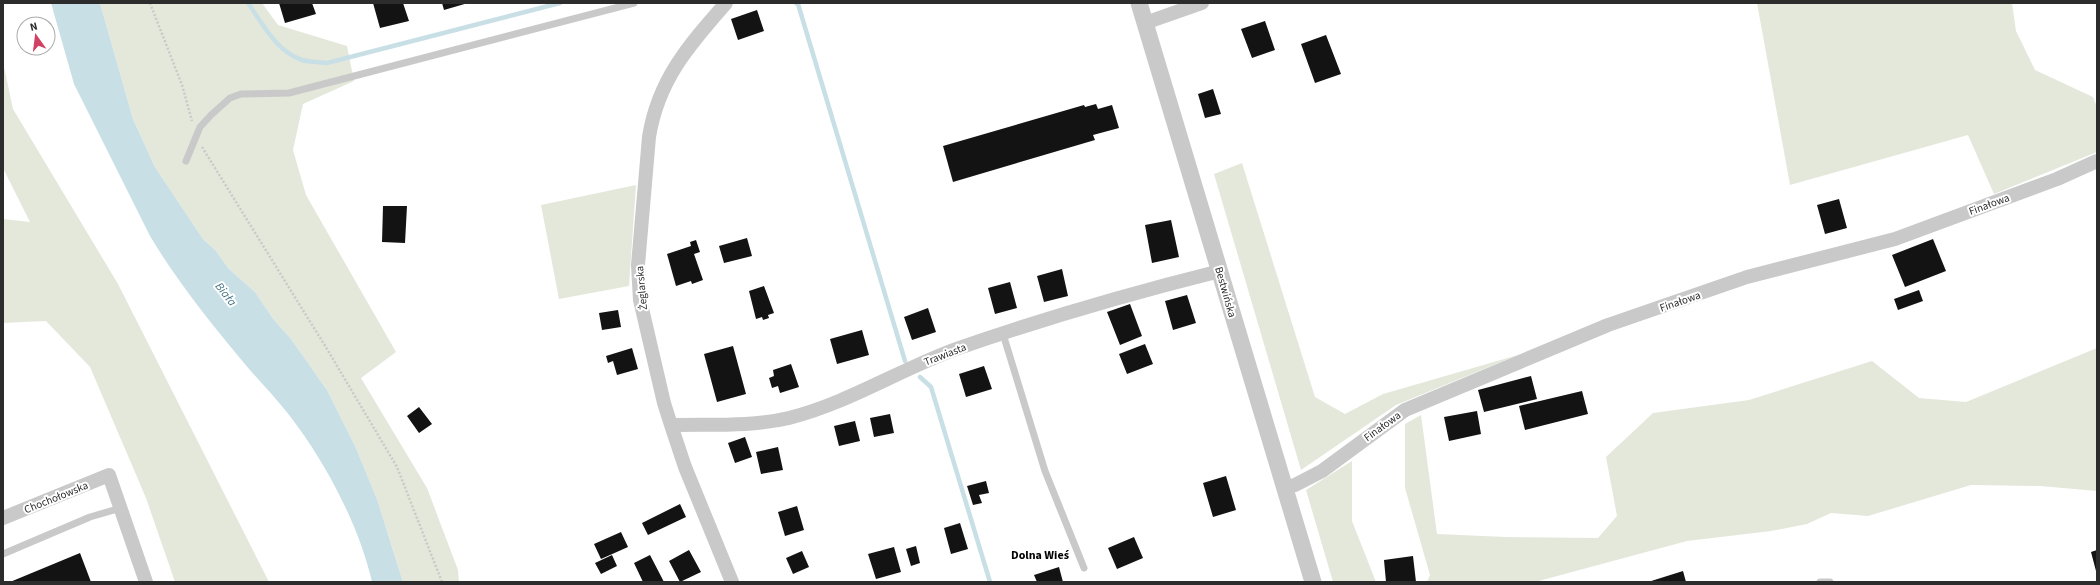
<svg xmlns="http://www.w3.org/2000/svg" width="2100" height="585" font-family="'Source Sans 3',sans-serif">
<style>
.green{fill:#e4e8db}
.water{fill:#c9dfe6}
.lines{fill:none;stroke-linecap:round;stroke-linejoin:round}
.stream{stroke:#c9dfe6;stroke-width:4.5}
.building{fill:#131313}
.path{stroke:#c9c9c9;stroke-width:2.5;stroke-dasharray:2 2;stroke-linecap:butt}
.service{stroke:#c9c9c9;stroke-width:7}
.minor{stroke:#c9c9c9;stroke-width:14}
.tertiary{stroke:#c9c9c9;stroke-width:17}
.labels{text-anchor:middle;stroke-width:4;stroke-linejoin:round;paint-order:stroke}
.street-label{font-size:11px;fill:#2c2c2c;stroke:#fff}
.water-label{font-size:12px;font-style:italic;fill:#447584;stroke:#fff}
.neighbourhood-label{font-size:12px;font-weight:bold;fill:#000;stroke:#fff}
</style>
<rect width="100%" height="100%" fill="#fff"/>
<path class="green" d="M100,3H262L278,25L347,46L354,81L303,104L293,150L306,195L396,352L361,378L427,488L458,570L459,582H403L377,499L356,448L327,390L291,339L274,320L255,292L229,269L216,251L203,239L155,167L133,119Z
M1757,3H2012L2016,31L2035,70L2093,97L2097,107V152L1994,194L1968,135L1790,185Z
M3,62L13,109L118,284L269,582H175L146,498L90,367L46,321L3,323V219L30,222L3,168Z
M1242,163L1315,397L1345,414L1383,394L1518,355L1396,405L1301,470L1214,174Z
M636,185L629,286L559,299L541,205Z
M2097,348V491L2040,486L1971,485L1868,516L1831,513L1807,524L1771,531L1687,541L1535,582H1427L1430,575L1405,488V424L1421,415L1437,534L1506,537L1598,538L1617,516L1606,457L1653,413L1749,400L1872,361L1919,398L1966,402Z
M1352,461V521L1376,582H1333L1306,490Z"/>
<path class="water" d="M51,3H100L133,119L155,167L203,239L216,251L229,269L255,292L274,320L291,339L327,390L356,448L377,499L403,582H372C360,529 330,471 298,427C284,407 266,388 249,369C214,327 178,283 150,236L74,84Z"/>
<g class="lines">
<path class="stream" d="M248,3C263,24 276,51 302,60C309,62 319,62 327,63L560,3
M796,3L798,4L905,361
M920,377L931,387L990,582"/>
</g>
<path class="building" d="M279,3H312L316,14L285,23Z
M373,3H403L409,21L380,28Z
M442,3H468L444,10Z
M757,10L764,31L738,40L731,19Z
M1265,21L1275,50L1252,58L1241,29Z
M1326,35L1341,74L1315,83L1301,44Z
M1213,89L1221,114L1205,118L1198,94Z
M1096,104L1098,109L1112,105L1119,128L1093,135L1095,140L953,182L943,146L1084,105L1085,107Z
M1839,199L1847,228L1825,234L1817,205Z
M383,206H407L405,243L382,242Z
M1171,220L1179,257L1152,263L1145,225Z
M747,238L752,256L724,263L719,246Z
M1933,239L1946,271L1905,287L1892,255Z
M696,240L700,252L694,254L703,280L692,284L691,281L676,286L667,254L691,246L690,242Z
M1062,269L1068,296L1044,302L1037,276Z
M1010,282L1017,308L995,314L988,288Z
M764,286L774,313L768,315L769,318L763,320L762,317L756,319L749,291Z
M1919,290L1923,301L1898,310L1894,299Z
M1187,295L1196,323L1173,330L1165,301Z
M1130,304L1142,336L1120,345L1107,312Z
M928,308L936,332L912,340L904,317Z
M618,310L621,327L602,330L599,313Z
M862,330L869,355L837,364L830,339Z
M1145,344L1153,364L1127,374L1119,354Z
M733,346L746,394L717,402L704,354Z
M632,348L638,369L617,375L613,361L608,363L606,356Z
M791,364L799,387L780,393L778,386L772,388L769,378L774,376L773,370Z
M984,366L992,389L966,397L959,374Z
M1531,376L1537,399L1484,412L1478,390Z
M1582,391L1588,414L1525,430L1519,406Z
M419,407L432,424L419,433L407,416Z
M1477,411L1481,434L1449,441L1444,417Z
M890,414L894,433L874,437L870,418Z
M855,421L860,441L839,446L834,426Z
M745,437L752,457L735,463L728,443Z
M778,447L783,470L761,474L756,452Z
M1226,476L1236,510L1213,517L1203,483Z
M986,481L989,493L979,495L982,503L973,505L967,486Z
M680,504L686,517L648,535L642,523Z
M797,506L804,530L785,536L778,512Z
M960,523L968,549L951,554L944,528Z
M621,532L628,547L601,559L594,544Z
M1134,537L1143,558L1117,569L1108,548Z
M916,546L920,563L911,566L906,549Z
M894,547L901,572L876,579L868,554Z
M689,550L701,572L680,582L669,561Z
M2097,550V570L2096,571L2091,552Z
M802,551L809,567L793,574L786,558Z
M80,553L91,582H10Z
M612,555L617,566L601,574L595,563Z
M650,555L664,582H643L634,563Z
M1413,556L1416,582H1386L1384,560Z
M1059,567L1063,582H1037L1034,575Z
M1683,571L1686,582H1648Z"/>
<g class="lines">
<path class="path" d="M150,3L182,85L192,121
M202,147L327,349L397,467L442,582"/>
<path class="service" d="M186,161L200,127L211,115L230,98L241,94L289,93L634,3
M1003,334L1045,471L1084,568
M3,554L90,517L121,508
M1820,582H1830"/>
<path class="minor" d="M726,3C689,45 658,80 649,137L638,265L640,300L664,403L671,425L685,467L732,582
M1145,23L1202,3
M671,425C710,424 751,427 789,418C848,403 899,370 956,349C1042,319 1132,293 1220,271
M1284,488L1295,485L1322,471L1405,410L1608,325L1747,277L1895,239L2057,179L2097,161
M3,518L109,475L146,582"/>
<path class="tertiary" d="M1139,3L1313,582"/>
</g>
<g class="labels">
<g class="street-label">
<text transform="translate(1989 204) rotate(-20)" y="4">Finałowa</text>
<text transform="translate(641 288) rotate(-95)" y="4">Żeglarska</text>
<text transform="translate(1226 292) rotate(74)" y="4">Bestwińska</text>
<text transform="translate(1680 301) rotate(-19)" y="4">Finałowa</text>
<text transform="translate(945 354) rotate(-21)" y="4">Trawiasta</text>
<text transform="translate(1382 426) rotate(-36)" y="4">Finałowa</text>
<text transform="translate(56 497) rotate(-22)" y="4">Chochołowska</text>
</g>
<g class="water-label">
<text transform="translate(226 294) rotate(52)" y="4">Biała</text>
</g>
<g class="neighbourhood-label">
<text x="1040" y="559">Dolna Wieś</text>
</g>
</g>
<rect width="2100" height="585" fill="none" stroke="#2c2c2c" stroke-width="8"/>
<g transform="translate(36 36) rotate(346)"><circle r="19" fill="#ffffff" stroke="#ababab"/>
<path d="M0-3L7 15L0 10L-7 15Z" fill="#d04163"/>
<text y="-6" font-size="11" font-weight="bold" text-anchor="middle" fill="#2c2c2c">N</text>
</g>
</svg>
